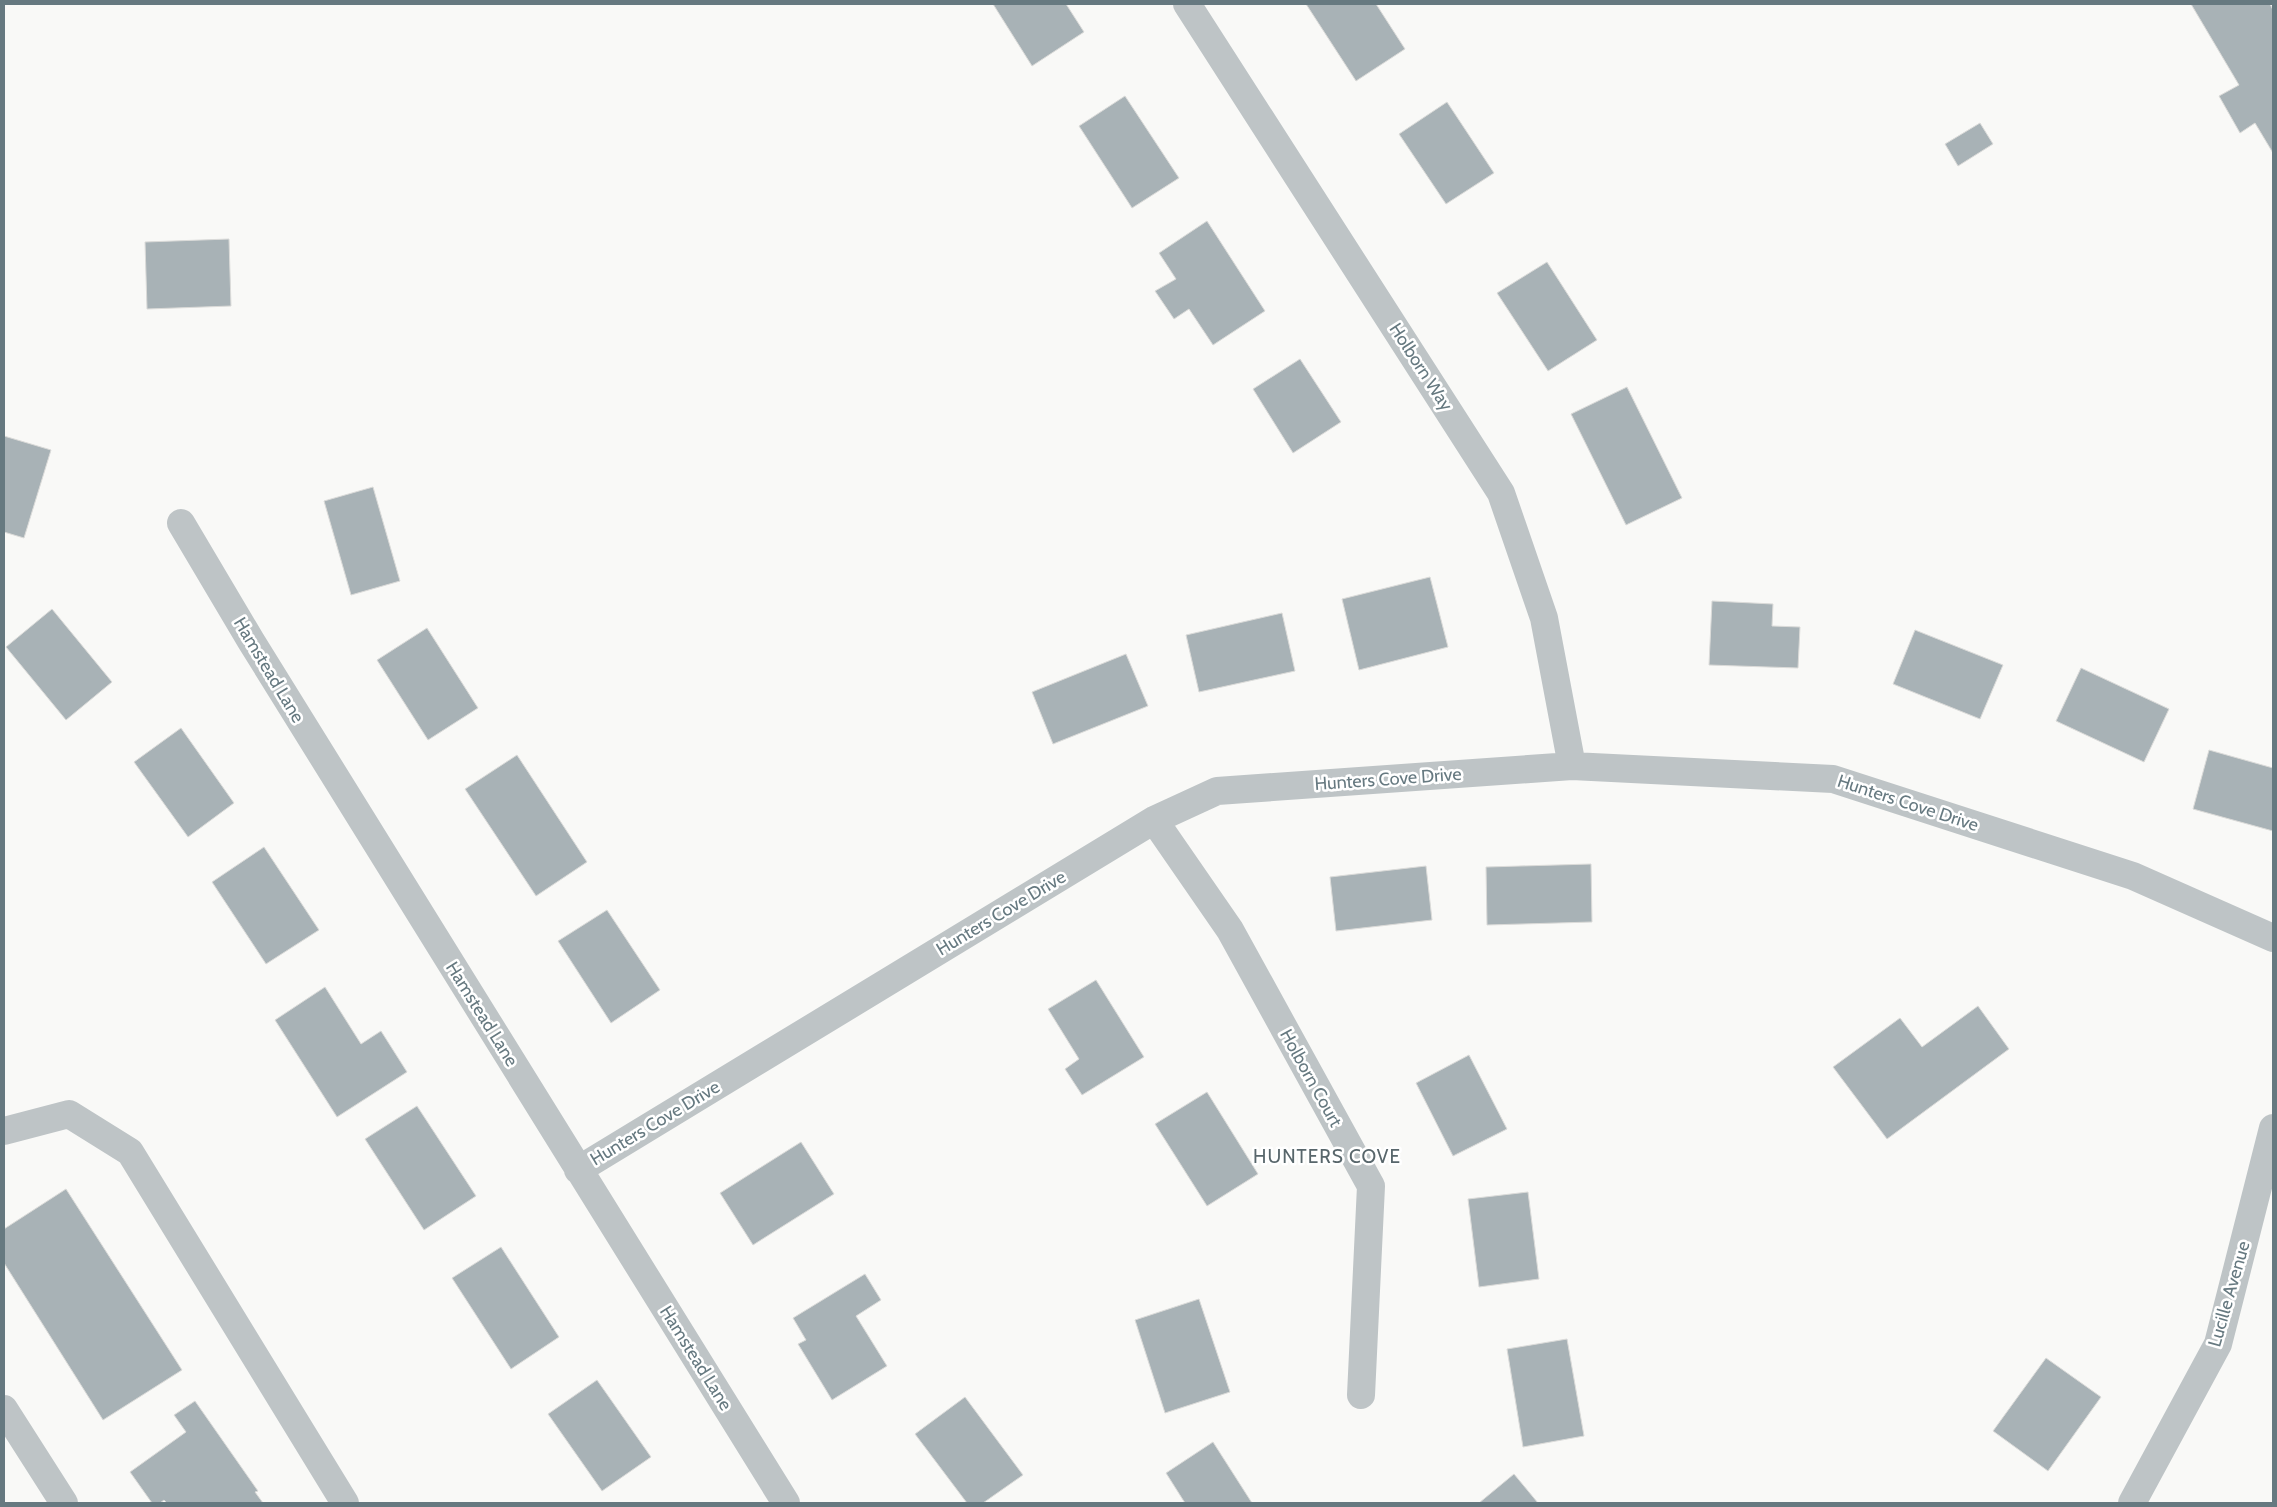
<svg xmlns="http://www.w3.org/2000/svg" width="2277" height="1507" font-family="Cabin,sans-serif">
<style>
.building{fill:#a8b2b6;stroke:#dbdbd9}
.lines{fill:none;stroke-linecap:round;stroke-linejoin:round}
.minor{stroke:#bec4c6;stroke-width:28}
.labels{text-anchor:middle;stroke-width:5;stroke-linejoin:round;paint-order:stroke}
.street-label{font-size:18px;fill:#667980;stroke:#fff}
.neighbourhood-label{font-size:19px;letter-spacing:1px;fill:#58666b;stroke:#fff}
</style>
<rect width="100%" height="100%" fill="#f9f9f7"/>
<path class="building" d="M993,4H1066L1084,32L1032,66Z
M1306,4H1376L1405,49L1356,81Z
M2191,4H2270L2273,10V153L2255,123L2240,133L2219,96L2239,85Z
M1125,96L1179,178L1132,208L1079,126Z
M1447,102L1494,173L1446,204L1399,134Z
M1980,123L1993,144L1958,166L1945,144Z
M1207,221L1265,311L1213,345L1189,309L1174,319L1155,291L1176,279L1159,253Z
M229,239L231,306L147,309L145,242Z
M1547,262L1597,340L1548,371L1497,293Z
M1300,359L1341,422L1293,453L1253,389Z
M1627,387L1682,498L1626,525L1571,414Z
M4,436L51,450L24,538L4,532Z
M373,487L400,581L351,595L324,501Z
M1430,577L1448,647L1359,670L1342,599Z
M1712,601L1773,604L1772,626L1800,627L1798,668L1709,665Z
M52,609L112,682L66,720L6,647Z
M1282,613L1295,671L1199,692L1186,635Z
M427,628L478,708L428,740L377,660Z
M1915,630L2003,665L1980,719L1893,684Z
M1126,654L1148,706L1053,744L1032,692Z
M2081,668L2169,709L2144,762L2056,721Z
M181,728L234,803L188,837L134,762Z
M2209,750L2273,768V831L2193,809Z
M517,755L587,862L536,896L465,789Z
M264,847L319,930L266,964L212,882Z
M1591,864L1592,922L1487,925L1486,867Z
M1426,866L1432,920L1336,931L1330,877Z
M607,910L660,990L611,1023L558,941Z
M1096,980L1144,1057L1082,1095L1065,1069L1079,1059L1048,1009Z
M325,987L361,1044L381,1031L407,1072L337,1117L275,1020Z
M1978,1006L2009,1049L1887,1139L1833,1067L1900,1018L1922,1047Z
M1469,1055L1507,1129L1453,1156L1416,1083Z
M1207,1092L1258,1174L1207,1206L1155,1124Z
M417,1106L476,1196L424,1230L365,1139Z
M801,1142L834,1194L753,1245L720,1193Z
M66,1189L182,1370L103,1420L4,1263V1229Z
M1528,1192L1539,1279L1479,1287L1468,1199Z
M501,1247L559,1337L511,1369L452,1278Z
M865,1274L881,1300L856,1316L887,1366L832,1400L798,1344L806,1340L793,1318Z
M1199,1299L1230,1392L1165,1413L1135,1320Z
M1567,1339L1584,1436L1523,1447L1507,1349Z
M2046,1358L2101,1397L2048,1471L1993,1431Z
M597,1380L651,1457L602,1491L548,1414Z
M965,1397L1023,1475L983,1503H967L915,1434Z
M195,1401L258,1491L255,1492L263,1503H167L164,1500L160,1503H152L130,1472L186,1432L174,1415Z
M1213,1442L1252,1503H1185L1166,1473Z
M1514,1474L1538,1503H1479Z"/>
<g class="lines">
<path class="minor" d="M1187,4L1501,493L1544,618L1572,766
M181,523L251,641L786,1503
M1154,820L1230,930L1371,1186L1361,1395
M4,1131L69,1114L130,1152L345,1503
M578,1170L1154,820L1217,791L1572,766L1833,779L2133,876L2273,938
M4,1409L64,1503
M2132,1503L2218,1344L2273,1128"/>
</g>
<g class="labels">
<g class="street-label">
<text transform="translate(1421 367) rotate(57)" y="6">Holborn Way</text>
<text transform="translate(269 670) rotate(59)" y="6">Hamstead Lane</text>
<text transform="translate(1388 779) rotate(-4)" y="6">Hunters Cove Drive</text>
<text transform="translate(1908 803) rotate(18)" y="6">Hunters Cove Drive</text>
<text transform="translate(1001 913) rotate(-31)" y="6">Hunters Cove Drive</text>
<text transform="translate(482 1014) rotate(58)" y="6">Hamstead Lane</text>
<text transform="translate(1311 1078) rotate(61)" y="6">Holborn Court</text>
<text transform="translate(655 1123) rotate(-31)" y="6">Hunters Cove Drive</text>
<text transform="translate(2229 1294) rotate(-74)" y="6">Lucille Avenue</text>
<text transform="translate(696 1358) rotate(58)" y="6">Hamstead Lane</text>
</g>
<g class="neighbourhood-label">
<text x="1327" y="1163">HUNTERS COVE</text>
</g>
</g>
<rect width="2277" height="1507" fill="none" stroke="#667980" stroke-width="10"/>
</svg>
